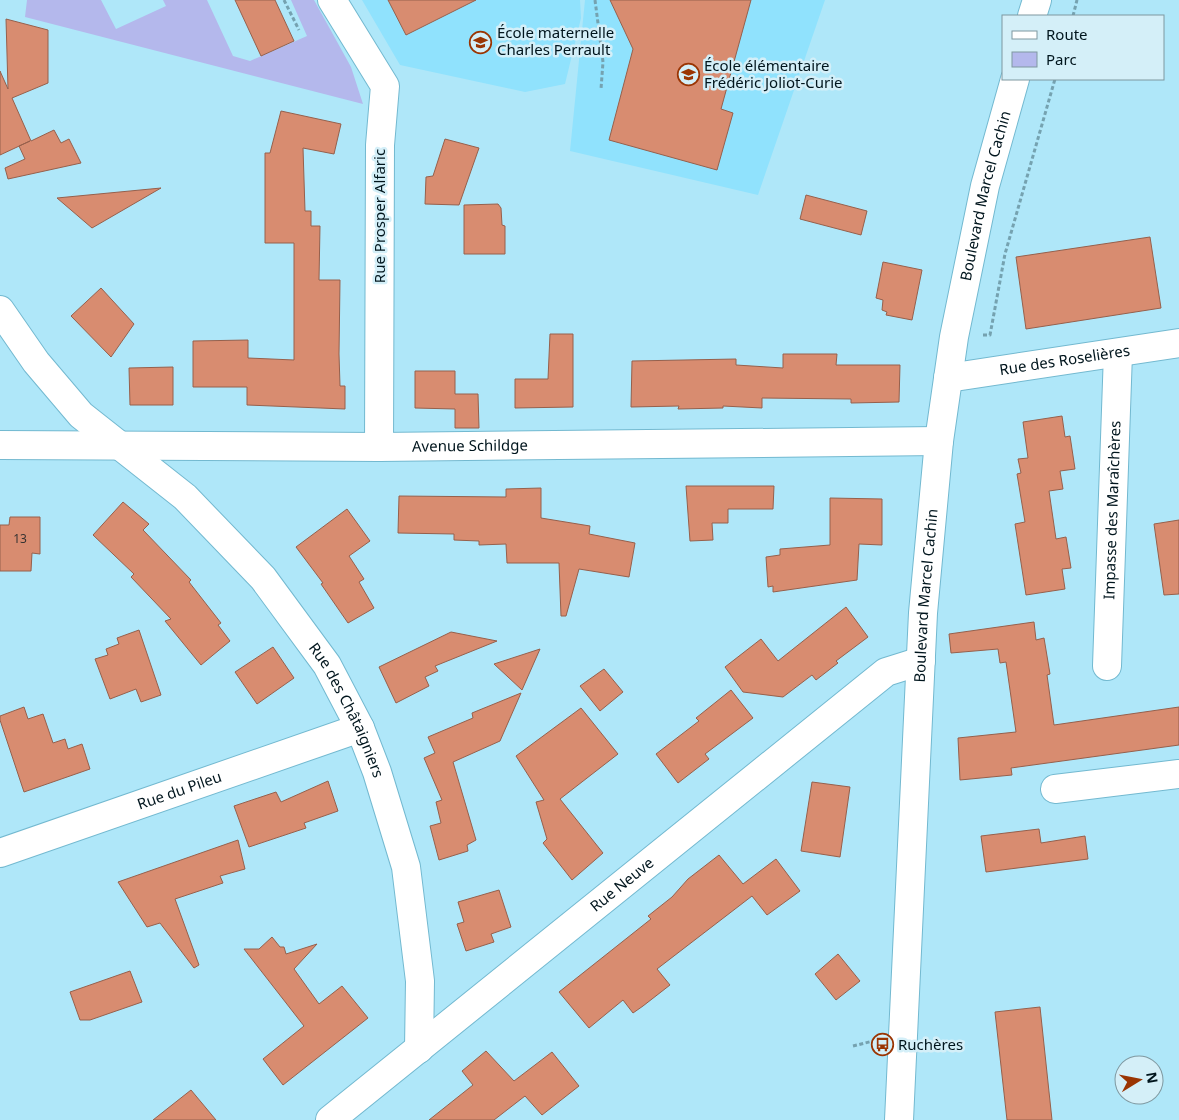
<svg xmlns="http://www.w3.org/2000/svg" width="1179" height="1120" font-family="'Noto Sans',sans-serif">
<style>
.built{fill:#90e2fd}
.green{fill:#b4b8ec}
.building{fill:#d88c70;stroke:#96604c}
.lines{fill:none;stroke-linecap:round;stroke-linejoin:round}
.minor-casing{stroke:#73b9d0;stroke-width:30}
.path{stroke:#75a2b0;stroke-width:3;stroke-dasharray:4 2.5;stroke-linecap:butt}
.minor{stroke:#fff;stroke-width:28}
.labels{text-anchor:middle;stroke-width:5;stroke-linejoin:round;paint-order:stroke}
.number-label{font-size:12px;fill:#363332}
.poi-label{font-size:15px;fill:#00151d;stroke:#d4eff8;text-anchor:start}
.street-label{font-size:15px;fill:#00151d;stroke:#d4eff8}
</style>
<rect width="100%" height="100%" fill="#afe7f9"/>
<path class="built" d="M362,0H580L581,18L565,84L525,92L400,65Z
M585,0H825L758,195L570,151Z"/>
<path class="green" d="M27,0H101L116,29L166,6L163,0H207L233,56L250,61L307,36L291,0H314L351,67L363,104L25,17Z"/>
<path class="building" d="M235,0H275L294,41L261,56Z
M388,0H476L406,35Z
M610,0H751L721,109L733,113L717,170L609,140L633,49Z
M6,19L48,30V83L12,98L31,141L54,130L61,143L69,139L81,163L8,179L5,168L25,159L19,146L30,141L0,155V71L8,89Z
M281,111L341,124L334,154L303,148L305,211H311V226H320L319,280H340L339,354L340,386H345V409L247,405V387H193V341L248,340V358L294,360V243H265V153H270Z
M445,139L479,148L459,205L425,204L426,177L433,176Z
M161,188L92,228L57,198Z
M806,195L867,211L861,235L800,219Z
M498,204L501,208L502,225L505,226V254H464V205Z
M1150,237L1161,308L1026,329L1016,257Z
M883,262L922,270L912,320L886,315L887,312L882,310L883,300L876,298Z
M101,288L134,324L111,357L71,316Z
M550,334H573V407L515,408V379H548Z
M783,354H837L836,365H900L899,402L851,403V399L762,398V408L723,406V408L678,409L679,406L631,407L632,361L736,359V365L783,368Z
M173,367V405H130L129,368Z
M415,371H455V394H478L479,428H455V409L415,408Z
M1062,416L1065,437L1070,436L1075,469L1060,471L1063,489L1049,491L1056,539L1066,537L1071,568L1062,569L1065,589L1026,595L1015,524L1025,522L1017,474L1021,473L1018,459L1028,458L1023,422Z
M686,486H774L773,509H728V523H712L713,540L690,541Z
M541,488V518L590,526L589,534L635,543L629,577L579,569L566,616H561L559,563H507L506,544L479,545V541L454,540V534L398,533L399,496L506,497V489Z
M830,498L882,499V545L859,544L857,580L773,592V586L768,587L766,557L780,555V549L830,545Z
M123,502L149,524L143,530L191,580L189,582L221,623L218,625L230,641L201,665L165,621L171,619L131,577L134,574L93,535Z
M347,509L370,541L349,556L364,579L359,582L374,608L348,623L321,584L323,583L296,547Z
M10,517H40V554L32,553L31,571H0V525H9Z
M1179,520V594L1164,595L1154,524Z
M846,607L868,637L836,661L838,663L816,680L812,675L783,697L743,692L725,667L761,639L778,661Z
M1034,622L1036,640L1044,638L1050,674L1047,675L1054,725L1179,707V745L1011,768L1012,775L960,780L958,738L1016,732L1006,662L1000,663L998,649L951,653L949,634Z
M139,630L161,695L141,702L136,689L110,699L95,659L108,655L106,649L119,644L117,638Z
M451,632L497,641L435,666L438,671L425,677L429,686L396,703L379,667Z
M273,647L294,678L257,704L235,672Z
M540,649L522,690L494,664Z
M604,669L623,692L600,711L580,686Z
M731,690L753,718L705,754L709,759L678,783L656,754L699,721L696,718Z
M521,693L500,741L453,762L476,840L467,845L468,851L439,860L430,826L441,823L436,802L442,800L424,758L435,753L428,737L473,718L472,713Z
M24,707L28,719L43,714L53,743L65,739L68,749L82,744L90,769L24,792L0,720V716Z
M581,708L618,754L560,799L603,853L572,880L543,843L547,839L536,802L544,800L516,756Z
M328,781L338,811L304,823L306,828L249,847L234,806L276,792L281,802Z
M812,782L850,787L840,857L801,851Z
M1039,829L1041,843L1085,836L1088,859L986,872L981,836Z
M238,840L245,869L220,876L223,883L175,899L199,965L194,968L160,923L147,927L118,882Z
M719,855L743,884L776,859L800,891L767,915L752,896L657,969L670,985L643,1006L633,1013L623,1000L589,1028L559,992L651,919L648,916L672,897L688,879Z
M499,890L511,927L491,934L494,942L466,951L457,924L464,922L458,902Z
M272,937L280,947H284L286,954L317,944L294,969L319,1004L342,986L368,1018L283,1085L263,1059L304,1026L244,949H259Z
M838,954L860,981L836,1000L815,974Z
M130,971L142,1002L90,1020H80L70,992Z
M1040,1007L1052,1120H1007L995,1012Z
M486,1051L514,1081L552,1052L579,1086L542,1115L525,1096L494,1120H429L473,1085L462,1071Z
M191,1090L216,1120H153Z"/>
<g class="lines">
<defs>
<g id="minor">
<path d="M332,0L385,86L380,145L379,447"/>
<path d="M1032,16L1037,0"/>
<path id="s1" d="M0,310L36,362L81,415L185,497L263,578L327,665L360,728L377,772L406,867L420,981L419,1049"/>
<path id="s2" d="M948,378L1179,343"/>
<path id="s3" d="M0,445L379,447L939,441"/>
<path id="s4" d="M1107,666L1118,353"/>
<path d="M1055,789L1179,774"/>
<path id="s5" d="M0,853L360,728"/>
<path id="s6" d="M330,1120L886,672L921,661"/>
<path id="s7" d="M899,1120L923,613L939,441L954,337L985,186L1015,79"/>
</g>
</defs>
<use href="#minor" class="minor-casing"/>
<path class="path" d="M284,0L299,30
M595,0L603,62L601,89
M1073,16L1077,0
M983,335H990L1005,254L1055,79
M853,1046L873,1041"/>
<use href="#minor" class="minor"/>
</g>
<defs>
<symbol id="school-ring" viewBox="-11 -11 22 22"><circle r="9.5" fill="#d4eff8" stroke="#9a3503" stroke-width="1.5"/><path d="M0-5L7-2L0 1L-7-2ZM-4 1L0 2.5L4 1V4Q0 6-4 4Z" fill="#9a3503"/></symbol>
<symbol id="bus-ring" viewBox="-11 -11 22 22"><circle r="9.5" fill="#d4eff8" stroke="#9a3503" stroke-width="1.5"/><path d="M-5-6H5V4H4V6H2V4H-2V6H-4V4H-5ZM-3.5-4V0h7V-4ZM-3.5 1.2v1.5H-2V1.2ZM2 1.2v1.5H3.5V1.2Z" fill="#9a3503"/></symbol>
</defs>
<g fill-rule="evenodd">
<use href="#school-ring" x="468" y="30" width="25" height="25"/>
<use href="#school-ring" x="676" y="62" width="25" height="25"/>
<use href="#bus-ring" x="870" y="1032" width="25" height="25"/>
</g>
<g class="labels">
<g class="number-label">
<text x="20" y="543">13</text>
</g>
<g class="poi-label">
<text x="497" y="38">École maternelle<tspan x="497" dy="17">Charles Perrault</tspan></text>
<text x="704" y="71">École élémentaire<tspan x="704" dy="17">Frédéric Joliot-Curie</tspan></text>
<text x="898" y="1050">Ruchères</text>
</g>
<g class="street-label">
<text dy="5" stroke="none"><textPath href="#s7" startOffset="930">Boulevard Marcel Cachin</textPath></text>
<text transform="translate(380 216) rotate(-90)" y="5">Rue Prosper Alfaric</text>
<text dy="5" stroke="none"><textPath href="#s2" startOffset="118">Rue des Roselières</textPath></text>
<text dy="5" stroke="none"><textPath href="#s3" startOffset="470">Avenue Schildge</textPath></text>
<text dy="5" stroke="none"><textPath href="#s4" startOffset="156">Impasse des Maraîchères</textPath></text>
<text dy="5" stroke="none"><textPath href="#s7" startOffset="525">Boulevard Marcel Cachin</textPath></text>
<text dy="5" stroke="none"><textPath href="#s1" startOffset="535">Rue des Châtaigniers</textPath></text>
<text dy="5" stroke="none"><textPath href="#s5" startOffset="190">Rue du Pileu</textPath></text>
<text dy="5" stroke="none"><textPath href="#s6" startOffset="375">Rue Neuve</textPath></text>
</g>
</g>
<rect x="1002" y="15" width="162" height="65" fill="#d4eff8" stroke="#7f98a0"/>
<rect x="1012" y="31" width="25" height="8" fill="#ffffff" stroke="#7f98a0"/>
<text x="1046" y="40" font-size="15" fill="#00151d">Route</text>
<rect x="1012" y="52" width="25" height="15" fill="#b4b8ec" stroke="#7f98a0"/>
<text x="1046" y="65" font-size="15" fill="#00151d">Parc</text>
<g transform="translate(1139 1080) rotate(80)"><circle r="24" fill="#d4eff8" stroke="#7f98a0"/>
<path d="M0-4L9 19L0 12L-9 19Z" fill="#9a3503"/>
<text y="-8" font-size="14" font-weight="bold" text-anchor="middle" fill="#00151d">N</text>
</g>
</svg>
